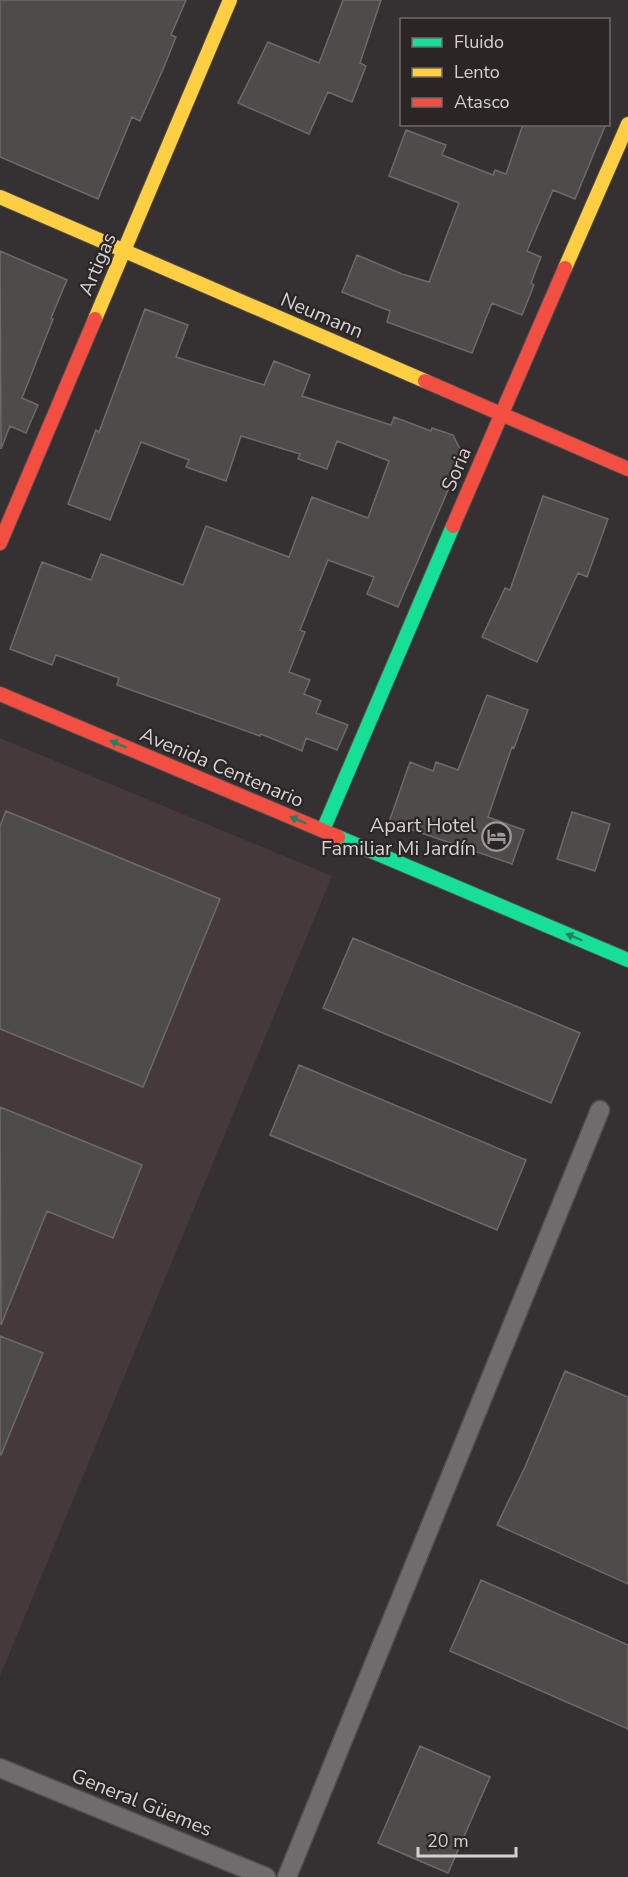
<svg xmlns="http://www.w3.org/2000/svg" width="628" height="1877" font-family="'Nunito Sans',sans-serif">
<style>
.built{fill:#45393b}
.building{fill:#4e4b4b;stroke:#6d6a6a;stroke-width:1.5}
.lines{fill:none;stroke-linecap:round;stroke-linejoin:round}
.lane-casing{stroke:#514d4e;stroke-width:21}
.fast-casing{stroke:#514d4e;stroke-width:16}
.slow-casing{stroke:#514d4e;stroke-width:16}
.jam-casing{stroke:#514d4e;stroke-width:16}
.lane{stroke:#706c6d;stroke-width:18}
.fast{stroke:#16e098;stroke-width:14}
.slow{stroke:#ffcf43;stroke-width:14}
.jam{stroke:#f24e42;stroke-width:14}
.oneway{fill:#21825f}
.labels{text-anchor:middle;stroke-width:4.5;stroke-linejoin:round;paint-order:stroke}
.street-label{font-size:20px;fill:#d5d1d2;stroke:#2c2526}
.poi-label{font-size:20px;fill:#d5d1d2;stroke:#2c2526;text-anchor:end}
</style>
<rect width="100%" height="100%" fill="#353031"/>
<path class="built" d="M0,738L332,876L0,1676Z"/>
<path class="building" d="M0,0H186L171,35L176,37L164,67L140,121L132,117L98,199L0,157Z
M343,0H381L360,63L366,66L352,102L328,92L309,134L238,103L268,42L319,63Z
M523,124H606L575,199L553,190L527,251L541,257L531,283L534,285L522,315L492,303L472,353L387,322L390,311L342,292L357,255L402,274L429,282L459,203L389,176L406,130L446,145L442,155L493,175L495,170L506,174Z
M0,251L67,280L51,318L53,319L22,398L38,405L26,433L10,426L1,449Z
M145,309L188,325L176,357L264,385L274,361L310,375L302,396L391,425L394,417L431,431L432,428L453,435L463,455L398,607L367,594L374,577L328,560L300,630L305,632L289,672L310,680L304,694L321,701L316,713L348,725L337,750L306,738L302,751L261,734L260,736L117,685L119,678L56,655L52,665L10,649L42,562L91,580L101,554L183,585L206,526L289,557L312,497L368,518L389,461L337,441L327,469L298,459L300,454L241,436L226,481L186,467L189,460L141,442L110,520L68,504L96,430L99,432Z
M543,496L608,519L587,577L578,573L537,662L482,637L505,588L510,590Z
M487,695L528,710L514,748L512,747L488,817L524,830L512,864L389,822L410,762L433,771L436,762L458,770Z
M6,811L220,899L143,1087L0,1029V826Z
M572,812L610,824L595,871L557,859Z
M353,938L580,1033L551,1103L323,1008Z
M299,1065L526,1160L497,1230L270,1135Z
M0,1107L142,1165L113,1238L47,1211L1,1325Z
M0,1336L43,1353L1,1455H0Z
M565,1371L628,1397V1584L497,1525L525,1467Z
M481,1580L628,1645V1729L450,1651Z
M420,1746L490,1777L448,1873L378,1843Z"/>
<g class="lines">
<defs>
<path id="lane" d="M0,1768L266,1877
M287,1877L600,1110"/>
<path id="fast" d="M323,830L453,526
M338,837L628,960"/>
<path id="slow" d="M0,197L425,381
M565,268L628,124
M95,319L230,0"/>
<path id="jam" d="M425,381L628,469
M453,526L565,268
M0,543L95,319
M0,694L338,837"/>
</defs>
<use href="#lane" class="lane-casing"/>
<use href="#fast" class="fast-casing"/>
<use href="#slow" class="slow-casing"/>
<use href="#jam" class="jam-casing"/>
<use href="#lane" class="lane"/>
<use href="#fast" class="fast"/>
<use href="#slow" class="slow"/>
<use href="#jam" class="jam"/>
</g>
<defs><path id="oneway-solid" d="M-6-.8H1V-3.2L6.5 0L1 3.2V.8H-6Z" transform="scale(1.5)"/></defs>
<g class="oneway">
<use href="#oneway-solid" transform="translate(118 744) rotate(-157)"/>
<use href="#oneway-solid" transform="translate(298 820) rotate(-157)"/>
<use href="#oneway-solid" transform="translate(574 937) rotate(-157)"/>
</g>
<defs>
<symbol id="hotel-ring" viewBox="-11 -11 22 22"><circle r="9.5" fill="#2c2526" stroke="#9d999a" stroke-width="1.5"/><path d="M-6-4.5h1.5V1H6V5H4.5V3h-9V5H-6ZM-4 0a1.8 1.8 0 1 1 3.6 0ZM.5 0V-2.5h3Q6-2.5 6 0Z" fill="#9d999a"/></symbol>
</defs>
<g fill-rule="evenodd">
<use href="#hotel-ring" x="480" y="820" width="33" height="33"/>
</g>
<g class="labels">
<g class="street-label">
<text transform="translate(97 264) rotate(-67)" y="7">Artigas</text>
<text transform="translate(322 315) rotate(23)" y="7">Neumann</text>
<text transform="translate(456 469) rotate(-67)" y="7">Soria</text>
<text transform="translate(222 767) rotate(23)" y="7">Avenida Centenario</text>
<text transform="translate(142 1802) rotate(22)" y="7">General Güemes</text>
</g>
<g class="poi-label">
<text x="476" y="832">Apart Hotel<tspan x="476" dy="23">Familiar Mi Jardín</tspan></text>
</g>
</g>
<rect x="400" y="18" width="210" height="108" fill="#2c2526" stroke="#706a6b" stroke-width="1.5"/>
<rect x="412" y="38" width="30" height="9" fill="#16e098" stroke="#706a6b" stroke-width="1.5"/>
<text x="454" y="48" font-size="18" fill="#d5d1d2">Fluido</text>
<rect x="412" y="68" width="30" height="9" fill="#ffcf43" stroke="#706a6b" stroke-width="1.5"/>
<text x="454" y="78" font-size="18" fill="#d5d1d2">Lento</text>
<rect x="412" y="98" width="30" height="9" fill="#f24e42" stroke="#706a6b" stroke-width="1.5"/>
<text x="454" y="108" font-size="18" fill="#d5d1d2">Atasco</text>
<path d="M418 1847v9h98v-9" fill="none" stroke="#d5d1d2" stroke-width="3"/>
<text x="427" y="1847" font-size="18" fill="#d5d1d2" stroke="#2c2526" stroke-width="4.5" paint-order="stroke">20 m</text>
</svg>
